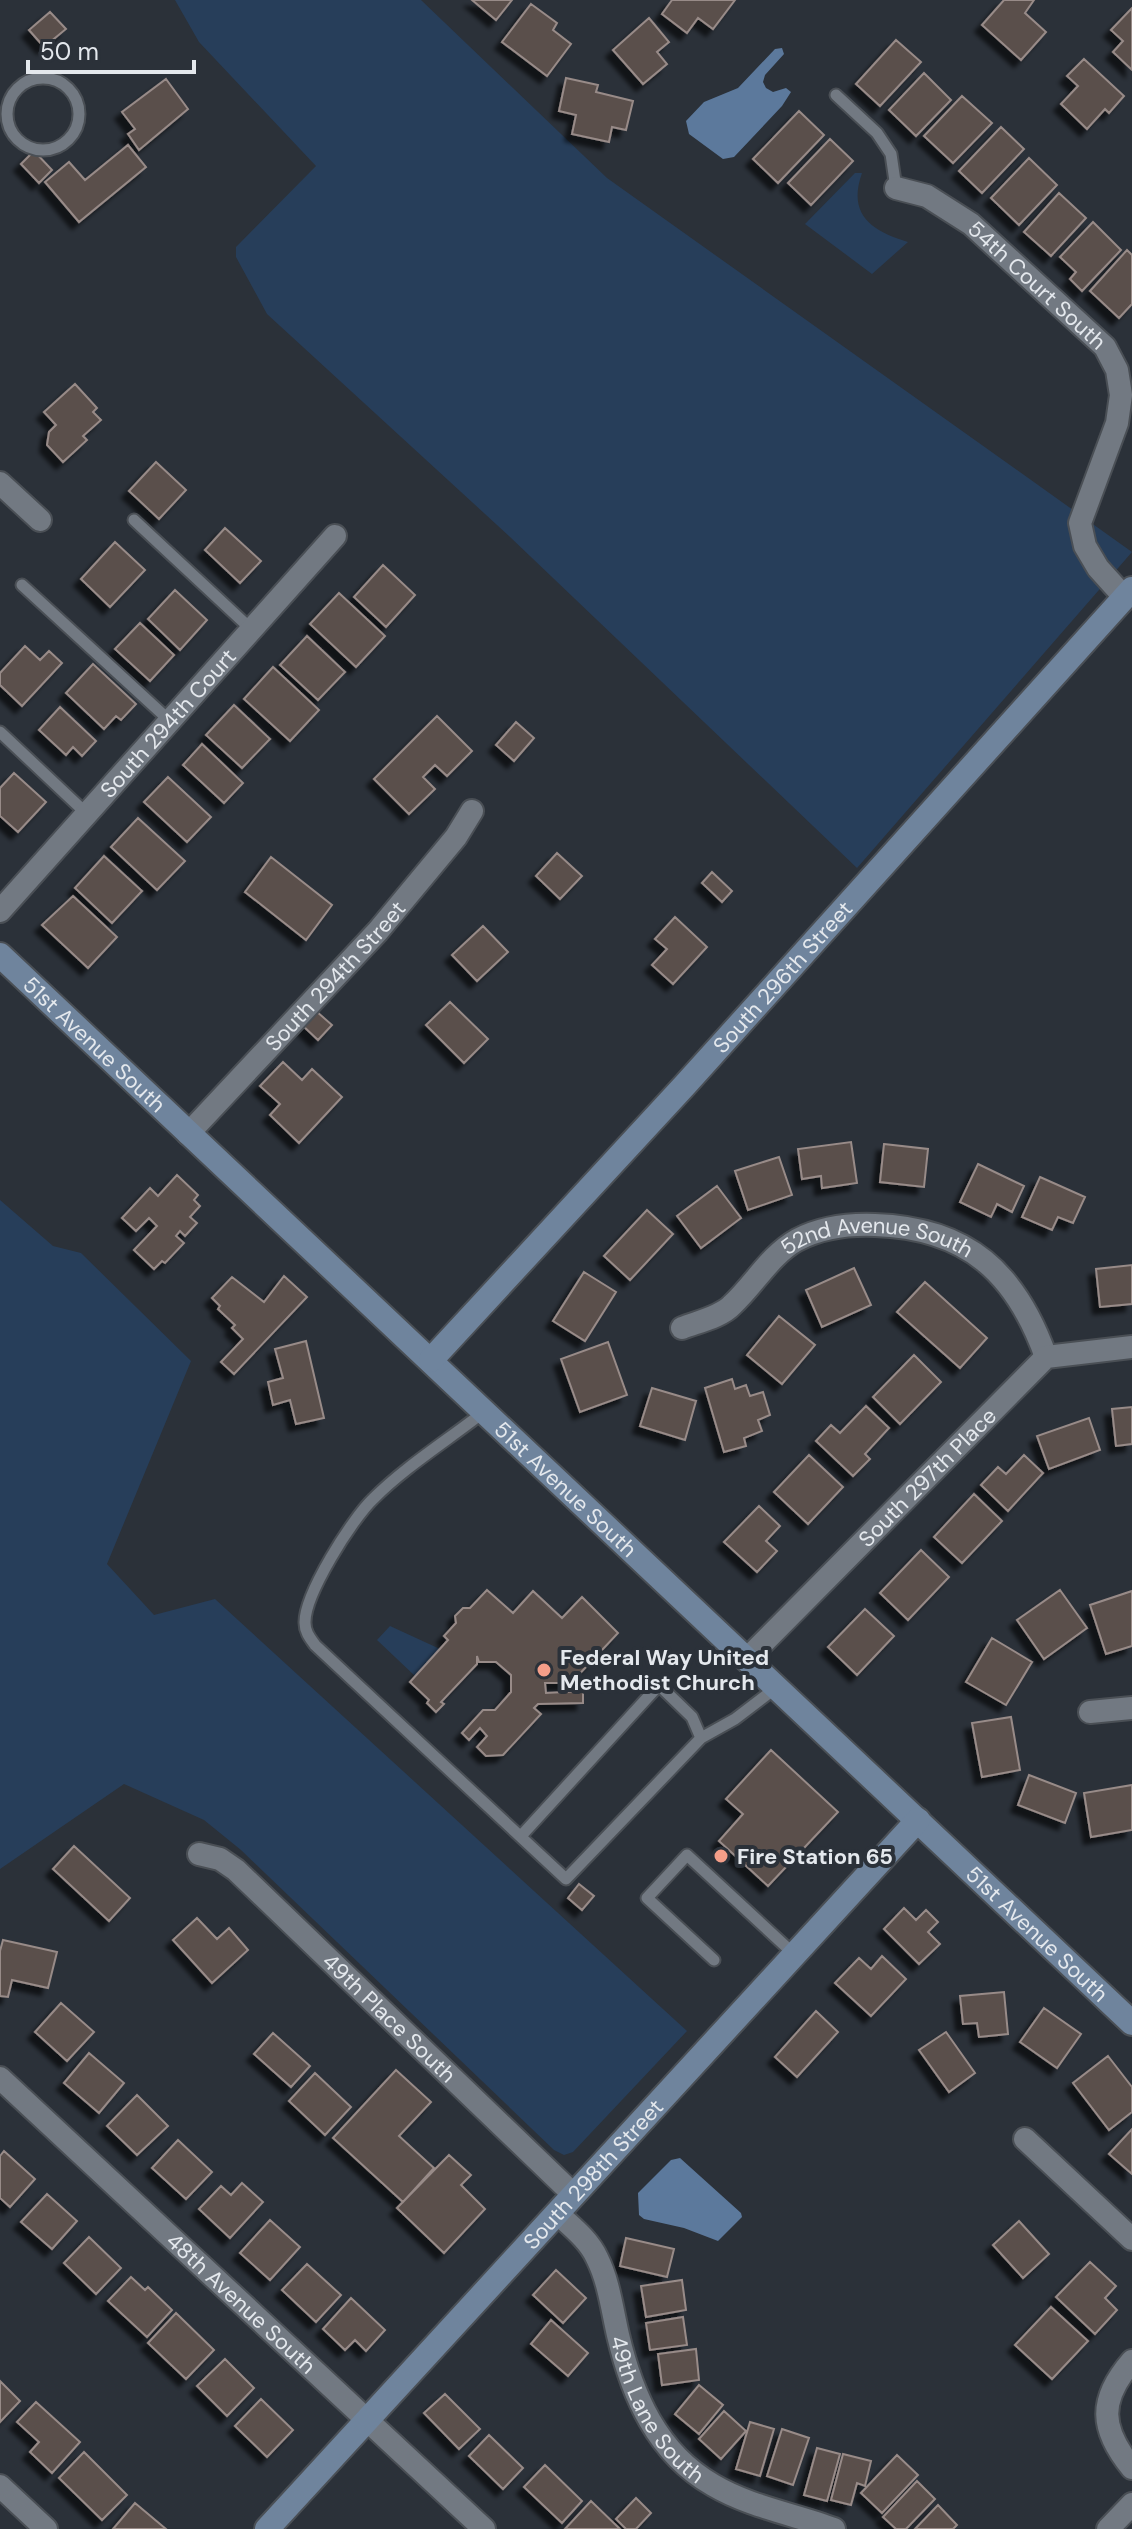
<svg xmlns="http://www.w3.org/2000/svg" width="1132" height="2529" font-family="'DM Sans',sans-serif">
<style>
.green{fill:#273e5a}
.water{fill:#5c799c}
.building{fill:#5a4f4c;stroke:#988b88;stroke-width:2;filter:url(#shadow)}
.lines{fill:none;stroke-linecap:round;stroke-linejoin:round}
.lane-casing{stroke:#4a4f55;stroke-width:15}
.street-casing{stroke:#4a4f55;stroke-width:26}
.secondary-casing{stroke:#4a4f55;stroke-width:28}
.lane{stroke:#727982;stroke-width:11}
.street{stroke:#727982;stroke-width:22}
.secondary{stroke:#6f849d;stroke-width:24}
.poi-dot{fill:#f49e89;stroke:#2b3139;stroke-width:3}
.labels{text-anchor:middle;stroke-width:8;stroke-linejoin:round;paint-order:stroke}
.street-label{font-size:22px;fill:#e4e8ed;stroke:#2b3139}
.poi-label{font-size:22px;font-weight:bold;fill:#e4e8ed;stroke:#2b3139;text-anchor:start}
</style>
<defs>
<filter id="shadow"><feDropShadow dx="-7" dy="7" stdDeviation="2" flood-color="#0009"/></filter>
</defs>
<rect width="100%" height="100%" fill="#2b3139"/>
<path class="green" d="M175,0H421L607,178L1132,552L857,868L509,536L267,314L236,257V247L316,166L199,42Z
M855,173H862C847,215 872,231 908,242L872,274L805,224Z
M0,1200L53,1246L81,1253L191,1361L107,1564L154,1615L215,1599L687,2031L573,2152L564,2155L554,2150L241,1850L204,1820L124,1784L0,1869Z
M390,1626L440,1649L415,1676L377,1640Z"/>
<path class="water" d="M782,48L784,54L765,75L763,82L766,88L773,92L786,88L791,92L782,106L734,157L723,159L689,134L686,121L704,102L738,88L775,49Z
M680,2158L741,2213L742,2217L718,2241L684,2228L644,2219L639,2215L638,2193L671,2160Z"/>
<path class="building" d="M472,0H512L496,20Z
M672,0H735L713,29L698,18L687,33L662,14Z
M1004,0H1034L1025,13L1046,32L1021,60L982,25Z
M531,4L557,23L553,30L571,44L547,76L502,42Z
M1132,8V70L1113,52L1123,41L1111,30Z
M50,12L66,29L44,47L29,30Z
M649,18L669,42L657,52L667,64L643,84L613,50Z
M896,40L921,62L880,106L856,84Z
M1084,59L1124,96L1109,113L1105,109L1087,129L1061,104L1078,86L1067,76Z
M924,73L951,100L916,136L889,110Z
M566,78L598,85L596,92L633,101L626,130L612,127L609,142L572,134L576,115L559,111Z
M166,79L188,109L139,150L128,134L135,129L122,112Z
M962,96L992,123L953,163L924,136Z
M799,111L824,135L778,183L753,159Z
M1001,127L1024,149L982,193L959,171Z
M830,139L853,161L811,205L788,183Z
M128,145L146,167L79,222L45,182L69,162L85,180Z
M34,151L52,170L39,183L21,164Z
M1029,158L1057,185L1019,225L991,198Z
M1059,193L1086,218L1051,256L1024,232Z
M1093,222L1121,250L1082,291L1070,279L1076,272L1060,257Z
M1127,250L1132,255V304L1119,318L1090,291Z
M75,384L97,408L93,412L101,420L83,436L87,440L63,462L47,445L49,432L56,425L44,412Z
M156,462L186,490L159,519L129,491Z
M225,528L261,561L240,583L205,550Z
M115,542L145,570L110,607L81,579Z
M383,565L415,595L386,627L354,597Z
M175,590L207,620L180,650L148,619Z
M339,593L385,636L356,667L310,624Z
M140,623L174,655L150,681L115,649Z
M307,636L345,672L318,700L280,665Z
M25,646L40,660L49,651L62,663L22,706L0,685V673Z
M93,664L136,704L121,720L116,716L104,729L66,693Z
M273,667L319,710L290,741L244,699Z
M234,705L270,739L242,768L206,735Z
M60,707L96,741L82,756L73,747L66,755L39,730Z
M437,716L472,751L447,776L435,765L423,777L435,789L409,814L374,779Z
M516,722L534,738L514,761L496,745Z
M202,744L243,783L224,803L183,765Z
M14,773L46,802L18,832L0,816V788Z
M168,777L211,817L187,842L144,802Z
M138,818L185,861L157,890L111,847Z
M557,853L582,876L560,899L536,876Z
M104,856L142,891L112,923L75,888Z
M271,857L332,905L306,940L245,892Z
M712,872L732,891L722,902L702,883Z
M73,896L117,937L88,968L42,925Z
M675,917L707,947L673,984L652,965L667,949L655,939Z
M483,926L508,952L477,981L452,955Z
M450,1002L488,1039L464,1063L426,1025Z
M316,1011L332,1025L318,1040L302,1025Z
M283,1062L302,1080L312,1069L342,1097L299,1143L270,1115L280,1104L260,1086Z
M851,1142L857,1183L822,1188L821,1176L802,1179L798,1149Z
M884,1144L928,1149L924,1187L880,1182Z
M779,1157L792,1195L748,1210L735,1171Z
M978,1164L1024,1186L1012,1212L997,1204L991,1217L960,1202Z
M177,1175L198,1195L194,1200L200,1206L190,1217L197,1223L185,1236L180,1231L176,1236L184,1243L165,1263L162,1261L154,1269L134,1250L157,1226L149,1218L136,1231L122,1218L150,1188L158,1196Z
M1040,1177L1085,1197L1073,1223L1058,1217L1052,1230L1022,1217Z
M717,1186L741,1218L701,1248L677,1216Z
M647,1210L673,1234L630,1280L604,1256Z
M1132,1265V1304L1100,1307L1096,1269Z
M854,1268L871,1305L822,1327L806,1290Z
M584,1272L616,1292L585,1341L553,1321Z
M284,1276L307,1297L234,1374L221,1362L243,1339L232,1328L235,1325L218,1309L220,1306L212,1298L232,1277L264,1302Z
M925,1282L987,1338L960,1368L897,1312Z
M779,1316L815,1345L782,1384L747,1355Z
M306,1341L324,1418L296,1424L290,1400L273,1405L268,1382L283,1378L275,1349Z
M608,1342L627,1395L580,1412L561,1359Z
M914,1355L941,1382L900,1424L873,1397Z
M732,1379L735,1389L746,1385L750,1396L763,1392L770,1415L758,1420L762,1431L744,1438L746,1446L724,1452L705,1388Z
M652,1388L696,1401L685,1440L640,1426Z
M866,1406L889,1428L865,1454L870,1459L853,1476L816,1441L831,1425L840,1433Z
M1132,1407V1444L1116,1446L1112,1409Z
M1089,1418L1100,1450L1049,1469L1037,1436Z
M809,1455L843,1487L808,1524L774,1492Z
M1024,1455L1043,1473L1008,1511L981,1485L998,1467L1006,1474Z
M974,1494L1002,1521L962,1563L934,1537Z
M759,1506L780,1526L766,1541L777,1551L757,1572L724,1542Z
M921,1550L949,1577L908,1620L880,1593Z
M487,1590L513,1613L533,1591L562,1618L582,1597L618,1633L571,1683H545L546,1693L583,1691V1703L538,1704L534,1708L541,1714L503,1755L486,1756L477,1747L487,1736L480,1728L469,1740L462,1733L483,1710H495L511,1692V1675L496,1662H479L477,1656V1664L441,1702L444,1704L436,1712L427,1703L429,1700L410,1682L448,1640L444,1636L456,1623L455,1616L463,1608H470Z
M1060,1590L1087,1628L1044,1659L1017,1620Z
M1132,1591V1646L1106,1654L1090,1605Z
M865,1609L894,1636L857,1675L828,1647Z
M992,1638L1032,1662L1006,1705L966,1682Z
M1011,1717L1020,1770L982,1777L972,1723Z
M771,1750L838,1812L768,1886L719,1841L743,1814L726,1799Z
M1029,1775L1076,1793L1065,1823L1018,1805Z
M1132,1785V1830L1091,1837L1084,1793Z
M74,1846L130,1898L109,1921L53,1869Z
M579,1884L594,1896L582,1910L568,1898Z
M904,1908L916,1920L926,1910L938,1922L928,1932L940,1944L919,1964L884,1929Z
M197,1918L217,1939L229,1928L248,1950L212,1983L173,1940Z
M3,1940L57,1952L48,1988L12,1980L8,1997L0,1996V1951Z
M882,1956L906,1979L871,2016L835,1983L859,1958L871,1969Z
M1004,1992L1008,2034L979,2037L977,2023L963,2024L960,1996Z
M61,2003L94,2032L67,2061L35,2032Z
M1044,2008L1081,2034L1057,2068L1020,2042Z
M816,2011L838,2032L797,2077L775,2057Z
M946,2032L975,2073L949,2092L919,2050Z
M273,2033L310,2066L291,2087L254,2054Z
M89,2053L124,2083L99,2113L64,2083Z
M1108,2056L1132,2087V2112L1109,2130L1073,2083Z
M396,2070L431,2102L399,2136L434,2168L403,2202L333,2138Z
M315,2073L351,2107L325,2135L289,2101Z
M137,2095L168,2126L137,2155L107,2126Z
M1132,2129V2174L1109,2154Z
M178,2140L212,2172L186,2199L152,2168Z
M4,2151L35,2179L10,2207L0,2198V2156Z
M449,2155L471,2175L461,2185L485,2209L444,2253L397,2208Z
M242,2183L263,2202L230,2238L199,2209L221,2186L231,2195Z
M47,2194L77,2221L52,2249L21,2222Z
M270,2220L300,2247L270,2280L240,2253Z
M1019,2221L1049,2254L1023,2278L993,2245Z
M89,2237L121,2268L96,2294L64,2263Z
M626,2238L674,2249L667,2277L620,2266Z
M1090,2262L1116,2286L1105,2298L1117,2310L1095,2334L1056,2297Z
M307,2264L341,2295L316,2322L282,2290Z
M556,2270L586,2298L563,2323L533,2295Z
M131,2277L145,2290L148,2287L172,2310L147,2337L108,2301Z
M682,2280L686,2310L646,2317L641,2286Z
M351,2298L385,2330L366,2351L355,2340L345,2350L323,2329Z
M1051,2307L1088,2341L1052,2379L1015,2345Z
M176,2313L214,2350L186,2379L148,2343Z
M683,2317L687,2345L650,2350L646,2323Z
M551,2320L588,2353L568,2376L531,2344Z
M696,2349L699,2380L662,2385L658,2354Z
M225,2359L254,2388L227,2416L197,2386Z
M0,2381L20,2401L0,2422Z
M699,2385L723,2405L699,2434L675,2414Z
M445,2394L480,2429L459,2449L424,2413Z
M261,2399L293,2430L267,2457L235,2426Z
M36,2402L80,2442L52,2473L30,2452L39,2442L17,2422Z
M724,2411L746,2431L721,2459L699,2439Z
M750,2422L774,2429L760,2476L736,2469Z
M782,2429L809,2438L793,2485L767,2476Z
M489,2435L523,2468L503,2489L469,2456Z
M817,2448L840,2454L827,2501L804,2495Z
M84,2452L127,2495L102,2520L59,2478Z
M843,2454L871,2461L865,2486L857,2483L851,2505L831,2500Z
M897,2455L918,2475L882,2513L861,2493Z
M545,2465L582,2501L562,2523L524,2487Z
M917,2481L935,2499L906,2529H896L883,2517Z
M636,2498L651,2513L636,2529H626L616,2519Z
M591,2501L620,2529H565Z
M135,2503L166,2529H113Z
M938,2505L957,2525L953,2529H915Z"/>
<g class="lines">
<defs>
<path id="lane" d="M7 114a36 36 0 1 1 72 0a36 36 0 1 1-72 0Z
M836,95L877,133L891,154L896,188
M134,520L252,630
M22,585L170,721
M0,732L87,814
M485,1411C448,1440 406,1466 373,1499C352,1519 304,1595 305,1623C305,1632 310,1638 315,1645L566,1879L701,1738L692,1717L659,1685L521,1836
M701,1738L735,1719L777,1687
M714,1960L647,1898L687,1855L795,1955"/>
<g id="street">
<path id="s1" d="M896,188L927,196L971,224L1105,347L1117,370L1121,395L1117,423L1080,523L1085,546L1098,568L1125,598"/>
<path d="M0,483L40,520"/>
<path id="s2" d="M0,911L335,536"/>
<path id="s3" d="M188,1134L378,931L456,837L472,811"/>
<path id="s4" d="M682,1328C697,1322 721,1317 732,1305C754,1285 770,1255 797,1240C820,1228 849,1224 875,1225C968,1228 1016,1273 1046,1357"/>
<path id="s5" d="M747,1659L1046,1357L1132,1347"/>
<path d="M1090,1712L1132,1708"/>
<path id="s6" d="M199,1854L220,1859L236,1870L574,2195"/>
<path id="s7" d="M0,2078L484,2529"/>
<path d="M1025,2139L1132,2239"/>
<path id="s8" d="M557,2213C572,2227 589,2240 597,2258C609,2282 612,2309 618,2335C632,2395 657,2453 713,2485C750,2507 794,2514 834,2529"/>
<path d="M1132,2361C1098,2400 1100,2429 1132,2468"/>
<path d="M0,2486L46,2529"/>
<path d="M1108,2529L1132,2504"/>
</g>
<g id="secondary">
<path id="s9" d="M0,955L1132,2023"/>
<path id="s10" d="M431,1360L685,1085L1132,589"/>
<path id="s11" d="M267,2529L918,1820"/>
</g>
</defs>
<use href="#lane" class="lane-casing"/>
<use href="#street" class="street-casing"/>
<use href="#secondary" class="secondary-casing"/>
<use href="#lane" class="lane"/>
<use href="#street" class="street"/>
<use href="#secondary" class="secondary"/>
</g>
<g class="poi-dot">
<circle cx="544" cy="1670" r="8"/>
<circle cx="721" cy="1856" r="8"/>
</g>
<g class="labels">
<g class="street-label">
<text dy="8" stroke="none"><textPath href="#s1" startOffset="174">54th Court South</textPath></text>
<text dy="8" stroke="none"><textPath href="#s2" startOffset="252">South 294th Court</textPath></text>
<text dy="8" stroke="none"><textPath href="#s3" startOffset="216">South 294th Street</textPath></text>
<text dy="8" stroke="none"><textPath href="#s10" startOffset="520">South 296th Street</textPath></text>
<text dy="8" stroke="none"><textPath href="#s9" startOffset="130">51st Avenue South</textPath></text>
<text dy="8" stroke="none"><textPath href="#s4" startOffset="230">52nd Avenue South</textPath></text>
<text dy="8" stroke="none"><textPath href="#s5" startOffset="256">South 297th Place</textPath></text>
<text dy="8" stroke="none"><textPath href="#s9" startOffset="778">51st Avenue South</textPath></text>
<text dy="8" stroke="none"><textPath href="#s9" startOffset="1426">51st Avenue South</textPath></text>
<text dy="8" stroke="none"><textPath href="#s6" startOffset="254">49th Place South</textPath></text>
<text dy="8" stroke="none"><textPath href="#s11" startOffset="482">South 298th Street</textPath></text>
<text dy="8" stroke="none"><textPath href="#s7" startOffset="330">48th Avenue South</textPath></text>
<text dy="8" stroke="none"><textPath href="#s8" startOffset="226">49th Lane South</textPath></text>
</g>
<g class="poi-label">
<text x="560" y="1665">Federal Way United<tspan x="560" dy="25">Methodist Church</tspan></text>
<text x="737" y="1864">Fire Station 65</text>
</g>
</g>
<path d="M28 60v12h166v-12" fill="none" stroke="#e4e8ed" stroke-width="4"/>
<text x="40" y="60" font-size="24" fill="#e4e8ed" stroke="#2b3139" stroke-width="6" paint-order="stroke">50 m</text>
</svg>
